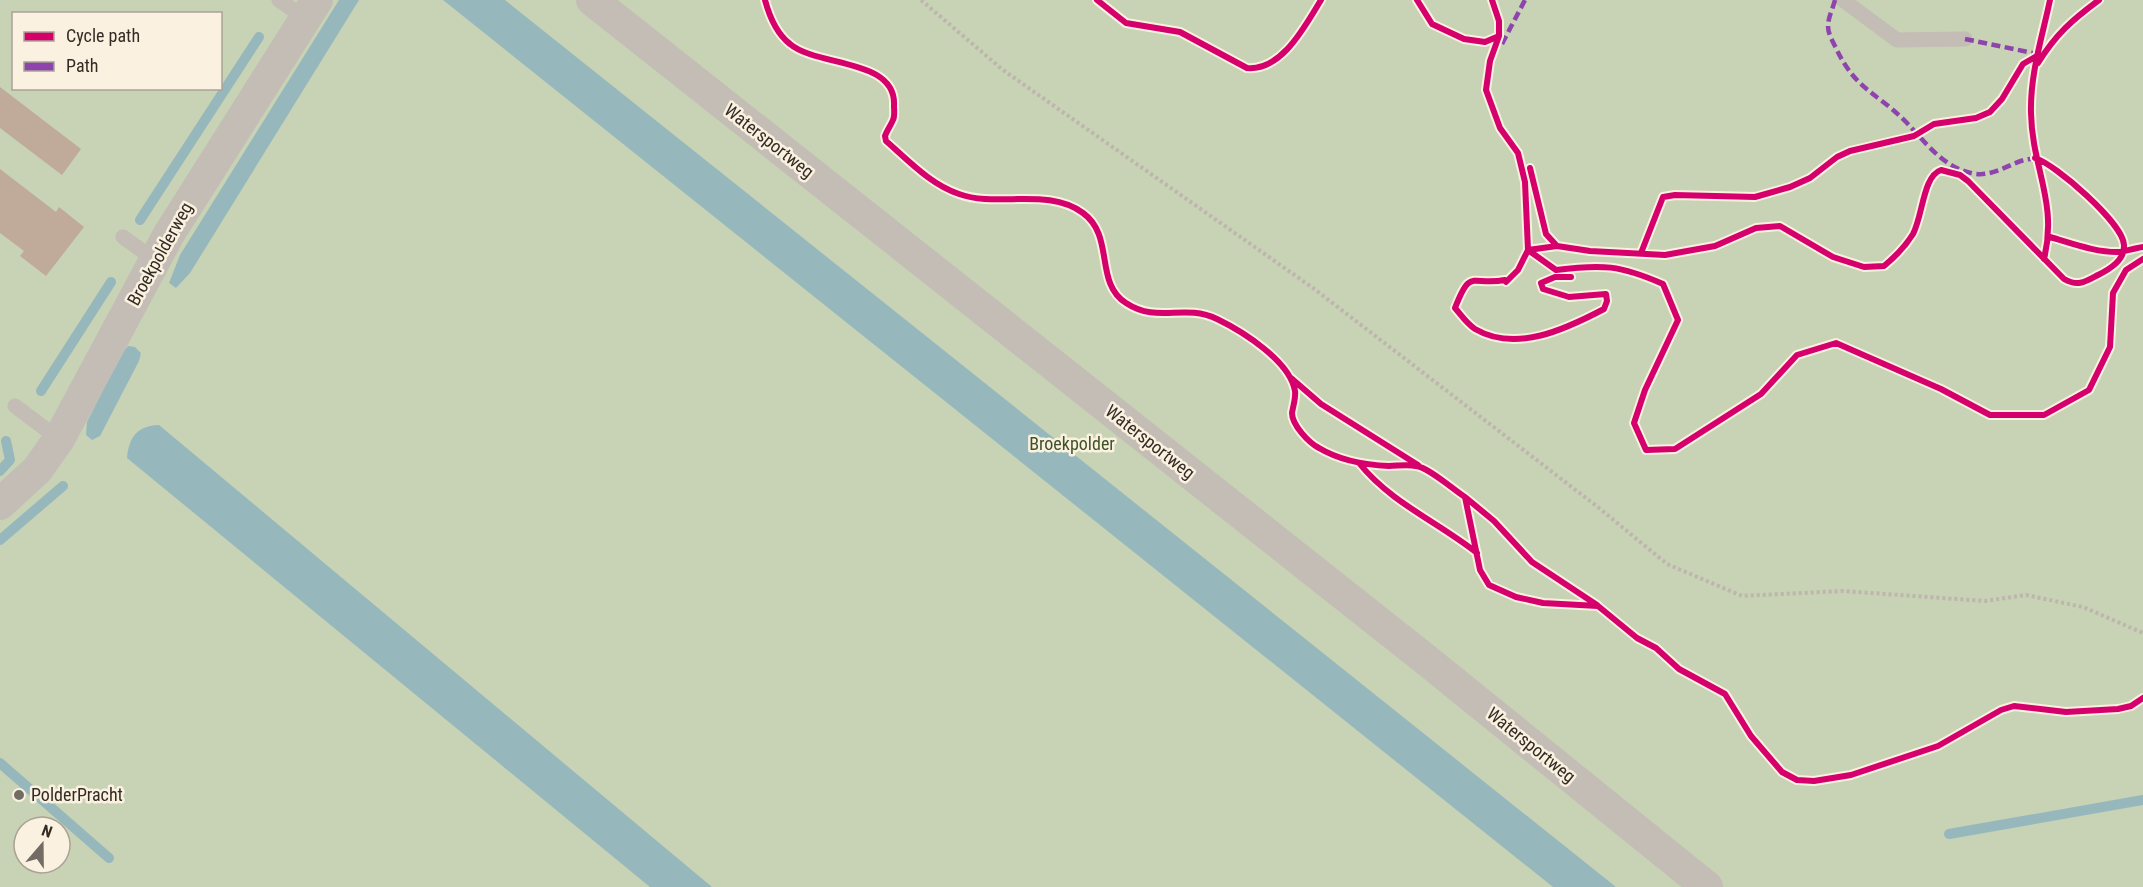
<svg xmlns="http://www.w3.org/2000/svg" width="2143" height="887" font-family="'Roboto Condensed',sans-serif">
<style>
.green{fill:#c8d2b4;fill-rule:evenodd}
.water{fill:#96b8bd}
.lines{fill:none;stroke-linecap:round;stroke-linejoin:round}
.stream{stroke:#96b8bd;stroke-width:10}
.building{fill:#c0ab9b}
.path{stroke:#bcb6ad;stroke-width:4;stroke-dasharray:3 3;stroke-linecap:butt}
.service{stroke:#c3bdb5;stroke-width:15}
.minor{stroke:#c3bdb5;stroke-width:32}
.quiet{stroke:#8e44ad;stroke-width:4.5;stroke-dasharray:9 4.5;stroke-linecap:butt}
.cycleway-casing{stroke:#faf1e0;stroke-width:10}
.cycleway{stroke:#d6006c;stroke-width:6}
.poi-dot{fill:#736c64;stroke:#faf1e0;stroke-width:2}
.labels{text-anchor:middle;stroke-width:5;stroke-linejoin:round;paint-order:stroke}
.street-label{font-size:18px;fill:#332b24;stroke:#faf1e0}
.park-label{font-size:18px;fill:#3d5326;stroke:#faf1e0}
.poi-label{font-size:18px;fill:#332b24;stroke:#faf1e0;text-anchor:start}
</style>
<rect width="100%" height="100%" fill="#ebe6db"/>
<path class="green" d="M0,0H2143V887H0ZM14,14H220V88H14ZM24,827H60V863H24Z"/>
<path class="water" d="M339,0H359L190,273L176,288L169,283L180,255Z
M443,0H505L1616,887H1553Z
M128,346L135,347L141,353L139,361L100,436L92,440L86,435L87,422L121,354Z
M159,425L712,887H650L127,458C129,437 137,426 159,425Z"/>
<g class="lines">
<path class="stream" d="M140,220L259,37
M41,391L111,282
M0,471L10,460L6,441
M0,540L63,486
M0,763L109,858
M1949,834L2143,800"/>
</g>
<path class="building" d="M0,87L81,149L62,175L0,128Z
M0,169L56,212L59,207L84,227L46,276L20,256L24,251L0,233Z"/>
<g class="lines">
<path class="path" d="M921,0L1003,70L1313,288L1599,508L1667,564L1742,596L1843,591L1985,601L2026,595L2083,607L2143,633"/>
<path class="service" d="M279,0L305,18
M1843,0L1897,40L1965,39
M123,237L155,260
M15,406L59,439"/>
<path class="minor" d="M592,0L1425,659L1707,887
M0,504L37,470L59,439L169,234L317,0"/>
<path class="quiet" d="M1835,0C1833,8 1828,18 1828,26C1828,34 1833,42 1836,48C1856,91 1877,92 1907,123C1925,142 1943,167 1971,173C1998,180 2018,153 2041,160
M1965,39L2038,54
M1502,44L1525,0"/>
<defs>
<path id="cycleway" d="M765,0C769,15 777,34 790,44C817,67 897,58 894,106C894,110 895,116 893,120C891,125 887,130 885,136L886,141C909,161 930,184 959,194C997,208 1048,187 1083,213C1115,236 1094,283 1126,303C1158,324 1183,303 1217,319C1242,331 1290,361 1295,391C1296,398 1293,406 1292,413C1292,425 1309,443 1319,448C1339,460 1366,465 1389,466C1397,466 1407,464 1416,466C1428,467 1454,490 1465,497L1480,570L1489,585L1516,597L1543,603L1598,606L1637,638L1656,648L1679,669L1725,694L1751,736L1782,772L1797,780L1814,781L1851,775L1938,746L2001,710L2014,706L2066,712L2118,709L2131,706L2143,698
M1097,0L1126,23L1180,32L1247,68C1282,71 1305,26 1321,0
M1417,0L1432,24L1464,39L1485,42L1499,36V21L1492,0
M1499,36L1490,61L1486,90L1500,128L1518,153L1525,182L1528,250L1518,270L1506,282L1505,280C1471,286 1471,267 1455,308C1461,315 1467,324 1475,329C1516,353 1566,329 1604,309L1607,301L1606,294L1569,297L1543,289L1541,283L1555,277H1571
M2038,63C2056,34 2072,20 2099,0
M1530,168L1546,234L1557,246
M2050,237C2071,243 2097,253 2120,252C2127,251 2135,248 2143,247
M1528,250L1556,270C1602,264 1620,265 1663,284L1678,320L1645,390L1634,423L1646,450L1675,449L1761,394L1797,355L1836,343L1941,389L1990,415H2044L2089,390L2110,347L2113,293L2126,270L2143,259
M1528,250L1557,246L1590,251L1665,255L1715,246L1756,228L1780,226L1833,257L1864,267L1884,266C1896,256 1905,247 1913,234C1923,215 1923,176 1941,170L1960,175L1968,181L2064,279C2078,287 2085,282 2098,275C2110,269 2125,260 2124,245C2123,223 2055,164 2035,158
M1641,253L1663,197L1675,195L1755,197L1790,187L1810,178L1837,157L1850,151L1914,136L1934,124L1976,118L1990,112L2002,99L2023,64L2035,57
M2044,259C2058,202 2032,168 2031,113C2030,74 2042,38 2050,0
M1291,378L1321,404L1418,465
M1359,463C1391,503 1438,522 1477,553
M1465,497L1494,521L1532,562L1597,605"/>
</defs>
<use href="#cycleway" class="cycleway-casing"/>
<use href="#cycleway" class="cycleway"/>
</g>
<circle class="poi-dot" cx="19" cy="795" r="6"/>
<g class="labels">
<g class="street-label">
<text transform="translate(769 141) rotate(38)" y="6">Watersportweg</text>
<text transform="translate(160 254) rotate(-61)" y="6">Broekpolderweg</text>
<text transform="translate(1150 442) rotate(38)" y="6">Watersportweg</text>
<text transform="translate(1531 745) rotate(39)" y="6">Watersportweg</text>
</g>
<g class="park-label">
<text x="1072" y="450">Broekpolder</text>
</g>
<g class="poi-label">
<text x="31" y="801">PolderPracht</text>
</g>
</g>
<rect x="12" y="12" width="210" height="78" fill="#faf1e0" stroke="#aaa295" stroke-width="1.5"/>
<rect x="24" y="32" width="30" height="9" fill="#d6006c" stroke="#aaa295" stroke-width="1.5"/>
<text x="66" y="42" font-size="18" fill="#332b24">Cycle path</text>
<rect x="24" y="62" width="30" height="9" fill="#8e44ad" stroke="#aaa295" stroke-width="1.5"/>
<text x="66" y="72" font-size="18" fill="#332b24">Path</text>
<g transform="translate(42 845) rotate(20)"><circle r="28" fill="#faf1e0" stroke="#aaa295" stroke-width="1.5"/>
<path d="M0-4.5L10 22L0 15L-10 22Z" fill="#736c64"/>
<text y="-9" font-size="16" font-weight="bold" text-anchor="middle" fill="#332b24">N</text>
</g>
</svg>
